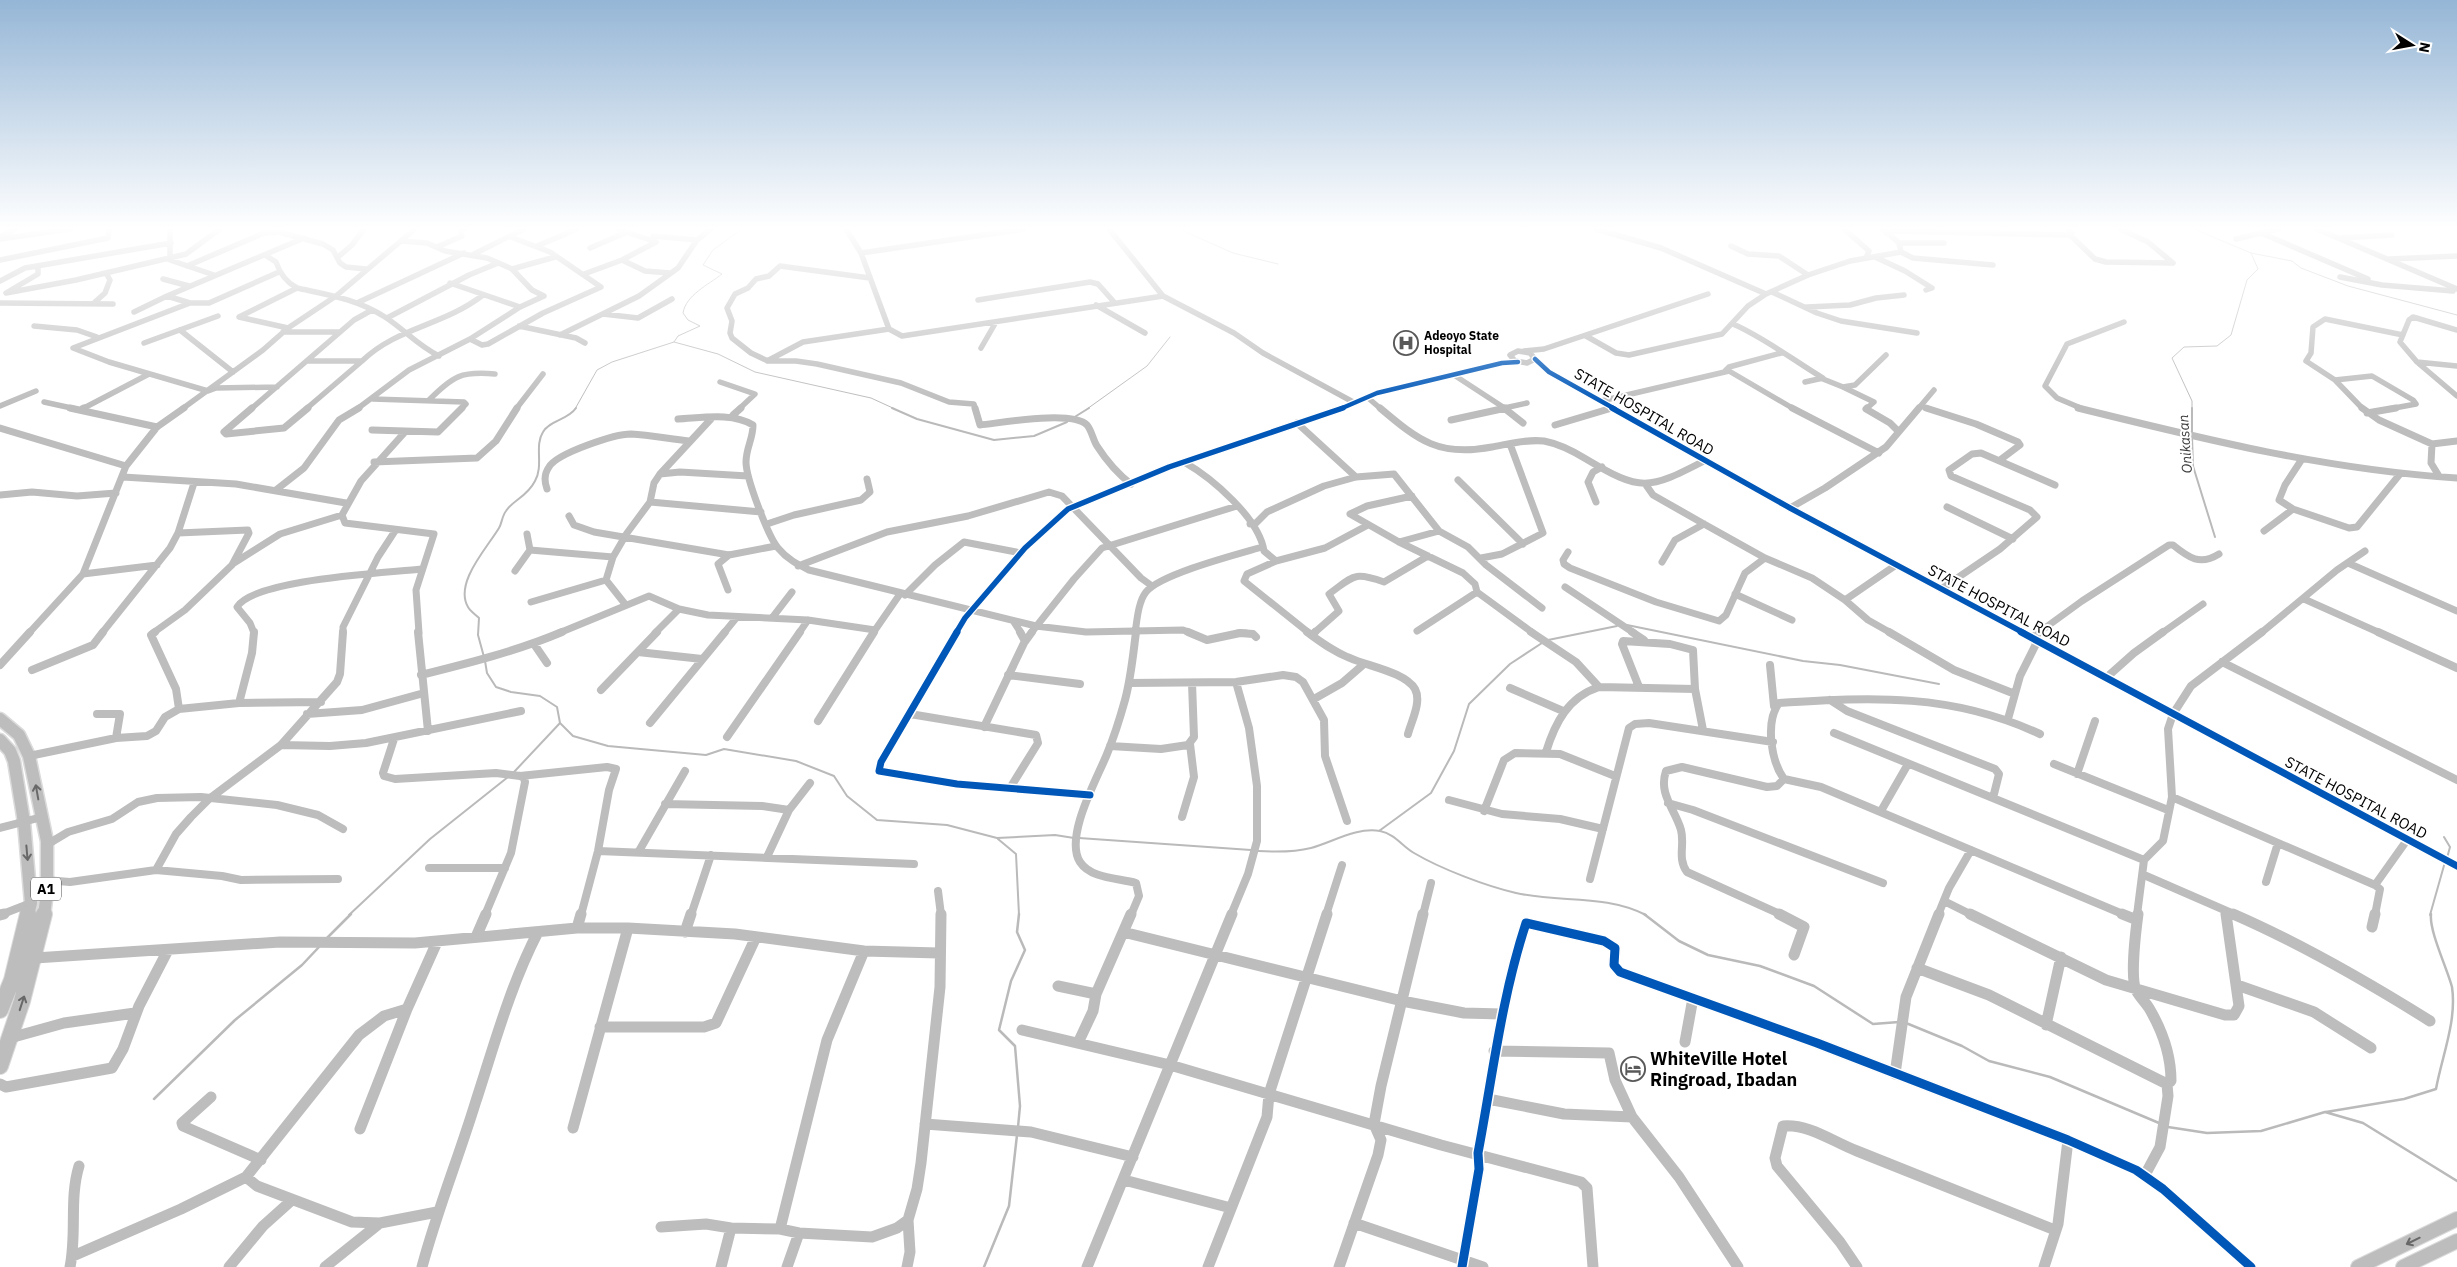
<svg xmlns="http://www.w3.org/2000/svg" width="2457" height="1267" font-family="'IBM Plex Sans',sans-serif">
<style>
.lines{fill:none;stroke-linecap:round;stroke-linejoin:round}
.stream-far2{stroke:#bababa;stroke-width:1}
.stream-far1{stroke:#bababa;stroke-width:2}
.stream{stroke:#bababa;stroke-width:2.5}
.major-casing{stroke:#dbdbdb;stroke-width:16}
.highway-far1-casing{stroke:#dbdbdb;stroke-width:15}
.highway-casing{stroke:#dbdbdb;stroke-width:18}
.minor-far3{stroke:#bdbdbd;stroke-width:5.5}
.minor-far2{stroke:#bdbdbd;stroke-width:7}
.minor-far1{stroke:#bdbdbd;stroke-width:8}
.minor{stroke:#bdbdbd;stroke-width:11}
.major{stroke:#bdbdbd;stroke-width:14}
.highway-far1{stroke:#bdbdbd;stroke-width:12}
.highway{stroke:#bdbdbd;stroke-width:16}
.cycleway-far3-casing{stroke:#fff;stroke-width:7}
.cycleway-far2-casing{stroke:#fff;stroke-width:8}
.cycleway-far1-casing{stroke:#fff;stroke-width:10}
.cycleway-casing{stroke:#fff;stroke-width:12}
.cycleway-far3{stroke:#0057b8;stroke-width:4.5}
.cycleway-far2{stroke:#0057b8;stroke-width:5.5}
.cycleway-far1{stroke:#0057b8;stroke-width:7}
.cycleway{stroke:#0057b8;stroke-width:9}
.oneway{stroke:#686868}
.labels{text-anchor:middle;stroke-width:4;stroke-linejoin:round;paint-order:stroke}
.far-poi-label{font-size:12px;font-weight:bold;fill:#000;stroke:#fff;text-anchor:start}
.far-water-label{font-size:14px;font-style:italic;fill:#3d3d3d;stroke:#fff}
.shield{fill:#fff;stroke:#4c4c4c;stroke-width:1}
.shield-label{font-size:14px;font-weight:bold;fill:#000}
.street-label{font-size:15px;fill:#000;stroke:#fff}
.near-poi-label{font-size:18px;font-weight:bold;fill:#000;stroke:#fff;text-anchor:start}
</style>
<rect width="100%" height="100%" fill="#fff"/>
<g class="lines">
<path class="stream-far2" d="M1179,229L1233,253L1278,264
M2194,229L2251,253L2292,261L2301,268L2348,286L2457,315
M674,342L718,354L755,372L871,398L895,409
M575,409L597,370L612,362L674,342L678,336L700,326L688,320L683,313C686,295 708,285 722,274L703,265L713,250L742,229
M1087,409L1147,366L1170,337
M2192,409V401L2172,358L2184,347L2217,346L2231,335L2247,280L2258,269L2251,253"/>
<path class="stream-far1" d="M892,408L917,419L994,440L1034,436L1067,422
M2192,408V433
M1073,418L1089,408
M2192,437L2193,466L2215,537
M1627,625L1803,661L1840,665L1939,684
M1548,640L1617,626
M484,657L478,635L479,618C476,615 470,611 468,607C454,583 487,548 499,528C502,523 502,516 506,511C513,500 527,497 535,481C544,465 534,446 543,432C550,420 568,420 576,408
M485,661L487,673L496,687L511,692L540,696L557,707L560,723L573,736L608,746L706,755L724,749L796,761L834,776L847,796L877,820L947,825L997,838L1055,835L1074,838
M514,772L560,723
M1379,831L1431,793L1454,751L1469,704L1510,664L1542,643
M2444,837L2450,847L2447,858
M1079,838L1251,850
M998,839L1016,854L1019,915
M1258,851C1274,852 1295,852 1311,848C1333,842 1356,827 1380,831C1395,834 1402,846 1414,853C1441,869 1486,886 1516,893C1560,903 1605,894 1646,915
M349,915L430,839L508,777
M2430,915L2445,862"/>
<path class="stream" d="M1644,914L1679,941L1708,955L1760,966L1814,986L1873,1024L1899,1022
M327,938L351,914
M1906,1023L1962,1046L1989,1061L2050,1077L2159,1123
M154,1099L235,1020L302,965L319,947
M2326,1112L2404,1099L2436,1089C2442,1056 2457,1021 2452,987C2447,968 2429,931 2431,914
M1018,1127L1020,1106L1015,1046L999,1030L1011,981L1025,950L1017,932L1019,914
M2168,1127L2207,1133L2261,1131L2325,1112L2363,1123L2457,1181
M984,1267L1009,1206L1017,1135"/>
<defs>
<path id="major" d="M2358,1267L2457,1219
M2403,1267L2457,1241"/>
<path id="highway-far1" d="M0,719L19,735L29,756L47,841V892L44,915
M0,740L10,751L14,761L24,822L31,903L28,915"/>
<path id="highway" d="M0,1010L12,980L28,914
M0,1066L22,1001L44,914"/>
</defs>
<use href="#major" class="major-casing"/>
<use href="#highway-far1" class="highway-far1-casing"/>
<use href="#highway" class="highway-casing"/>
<path class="minor-far3" d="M170,229V260L214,275
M846,229L861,253L889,329L902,336L1163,296
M1109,229L1163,296L1234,333L1263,353L1355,403
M1596,229L1661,248L1766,294
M1844,229L1869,251L1866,258
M2120,229L2148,242L2173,263
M2317,229L2457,289
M1886,233L1895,231L2070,235L2072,233L2068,229
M2261,233L2368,279
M2070,235L2095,259L2106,262L2173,263
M653,236L697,240L711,229
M0,237L15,229
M2339,238L2392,235
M0,239L70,229
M2236,239L2278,229
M402,241L427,243L445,251L487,258L512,269L532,290L544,296
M1899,243H1944
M537,246L577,229
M1731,246L1748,254L1779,256L1808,275
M437,247L462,236L461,231L464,229
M590,248L625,233
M1901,252L1913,258L1993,265
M861,253L1024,229
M474,254L524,229
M265,255L276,262C280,274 286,282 297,288C329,295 357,299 385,317C405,330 417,345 439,356
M338,257L352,245L364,229
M1875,257L1905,271L1932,288L1926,290
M2390,259L2457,256
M0,260L108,238L109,229
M622,260L645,271L670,273
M187,266L264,233L279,232L323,244L333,250L340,263L346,267L366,269
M38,267V274L6,293L76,280L186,254L220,229
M512,269L555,257
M279,272L209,303H190L167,296L304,238
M584,274L622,260L656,242L618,229
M2340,277L2382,285L2453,291
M163,279L189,286
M0,281L25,268L171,243
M450,283L520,307
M1772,292L1817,313L1841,321L1917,333
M978,300L1090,282L1098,284L1114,302
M95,302L105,293L110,280L106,273
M359,302L464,253
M0,303L113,304
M190,303L73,348L109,362L208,391L216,388L277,387
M1096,305L1145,333
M1807,307L1850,305L1876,298L1904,295
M134,312L167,296
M603,314L638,318L672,299
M387,318L469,275L498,263
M1733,324C1765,338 1793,360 1823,378L1805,382
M34,326L77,330L97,337
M519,326L576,338L585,343
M288,328L239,317L297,288
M889,329L803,342L767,361H796L817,364L901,383L949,402L974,404L975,409
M180,330L233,372
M2457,330L2413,317L2409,320L2400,342L2417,362L2457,396
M283,332H340
M560,335L639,296L678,268L697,240
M1586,336L1616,353L1629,355L1722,334L1748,306L1766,294L1808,275L1850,261L1901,252L1899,243L1883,229
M470,339L482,345L488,344L543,313L601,287L550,252L511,237
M144,343L218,316
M981,348L996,322
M1518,351L1530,353L1535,359L1527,363L1515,361L1510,355Z
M1524,351L1544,349L1708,294
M1535,359L1549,372L1615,409
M362,361C397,327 443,326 483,295
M768,361L751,353L732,338L730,333L732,321L727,308L735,294L748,288L756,279L769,276L780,266L870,278
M2417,362L2457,366
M1725,371L1729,367L1781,353
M1454,375L1506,409
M1823,379L1843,387L1855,385L1886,355
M2335,380L2372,376L2413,400L2416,404L2389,409
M720,382L755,394L739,409
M1843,387L1874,402L1866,409
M1367,397L1381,409
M373,399L464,402L466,404L461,409
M429,400C453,376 461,371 495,374
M1601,401L1729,371L1794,409
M44,402L76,409
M0,406L36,391
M1921,406L1930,409
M82,409L149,374
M182,409L263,350L288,328L336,296L415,229
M251,409L354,320L372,310
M306,409L362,361H308
M357,409L409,370L470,339L520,307L544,296
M516,409L543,374
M1340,409L1377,393L1502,363L1518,362
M1500,409L1527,403
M1609,409L1612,408
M1918,409L1934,390
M2083,409L2057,398L2045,386L2067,344L2124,322
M2363,409L2335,380L2306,361L2311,353L2313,327L2325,319L2403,335"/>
<path class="minor-far2" d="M70,408L157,427
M252,408L224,432L226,434L284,428L308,408
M975,408L980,425C1001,423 1072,410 1087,425C1092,431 1093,440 1097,446C1106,460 1118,474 1131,484
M1380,408C1419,441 1439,457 1492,447C1509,444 1527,439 1544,441C1560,444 1573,451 1586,459C1641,492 1648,490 1704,461
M1504,408L1523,423
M1612,408L1790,508L2024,633
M1792,408L1879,453
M1867,408L1866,409L1890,423L1898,431
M1926,408L1976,424L2018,442L2020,445L2000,460
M2078,408C2203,439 2328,470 2457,478
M2362,408L2379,420L2432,444L2457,441
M82,409L84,408
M2367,413L2396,408
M736,418L733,415L741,408
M678,419C701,418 732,412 753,425C753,439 746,448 746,462C746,478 768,536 778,548C787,559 797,564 809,570L1036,626L1086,632L1183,630L1191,633
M1451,420L1506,408
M1297,423L1356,477
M1555,425L1612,408
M0,428L126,466
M372,430L438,432L462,408
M2432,444L2431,463L2439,476
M2302,459L2285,485L2279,500L2293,509L2349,528L2357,527L2400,474
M374,462L477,458L496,441L517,408
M1184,462C1212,478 1259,518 1264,551L1276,561
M660,474L680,472L748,476
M123,477L236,484L346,503
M1458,480L1523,544
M1646,485L1653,495L1704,524L1765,558L1812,578L1845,600L1868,620L1891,633
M547,489C544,481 544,474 549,467C557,453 615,434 631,434C650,435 670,439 689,441
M276,490L304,468L339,420L359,408
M0,495L32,492L77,496L116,493
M1412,496L1367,506L1350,514L1399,542L1463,573L1475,584L1477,592L1417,631
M650,502L761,512
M1596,502L1588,482L1593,472L1602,467
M1947,507L2013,539
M1790,508L1825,488L1886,447L1919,408
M342,515L345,523L434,534L416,590L419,633
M569,516L574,525L594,532L729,555L776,546
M767,524L794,515L861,500L870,492L867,479
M1250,524L1256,523L1267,512L1324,486L1356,477L1394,474L1439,531L1468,547L1486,565L1542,608
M2264,531L2293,509
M1399,542L1439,531
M530,550L613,557
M1568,552L1563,560L1564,564L1570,568L1656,602L1719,621L1726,615L1745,573L1765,558
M1481,558L1502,554L1543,533L1510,444
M1662,562L1675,540L1704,524
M234,563L280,534L342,515L361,481L405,432
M2348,563L2457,611
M798,566L887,532L968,516L1049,492L1062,496L1141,578L1152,586
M515,571L530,550L527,534
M83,574L157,565
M1565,587L1634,633
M1941,589L2000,549L2037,517L2030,510L1951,476L1949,470L1972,454L1981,453L2055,485
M728,590L718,564L729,555
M1477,592L1533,633
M1735,594L1792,620
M905,595L935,565L964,542L1021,553
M2304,599L2380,633
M1845,600L1896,565
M531,602L606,580
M625,604L606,580L613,557L627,533L650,502L654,483L660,474L711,419
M772,618L792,592
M1014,622L1021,633
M29,633L83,574L126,466L157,427L184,408
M102,633L170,548L178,533L194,483
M153,633L185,610L232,565L249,533L248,530L178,533
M254,633L250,623L237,607C254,579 387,573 421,569
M343,633V627L378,557L395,531
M559,633L649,596L679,609L708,615L808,620L875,630
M655,633L679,609
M724,633L737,617
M799,633L808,620
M873,633L900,594
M956,633L965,618L1025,548L1068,509L1169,467L1343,408
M1031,633L1074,579L1102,548L1237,506
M1135,633C1137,621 1138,602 1146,592C1160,574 1238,554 1262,547
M1238,633H1246
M1309,633L1244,581L1247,574L1276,561L1325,548L1368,525
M1314,633L1339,611L1329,594C1354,576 1353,571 1384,582L1428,556
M2038,633L2082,601L2169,545H2173C2189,558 2200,566 2219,554
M2162,633L2203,604
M2261,633L2337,570L2365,551"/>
<path class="minor-far1" d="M155,632L151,635L176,689L179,709
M418,632L428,731
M957,632L881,762L879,771L957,784L1090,795
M1020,632L1025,641
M1188,632L1207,640L1240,633L1253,634L1256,637
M1307,632C1321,642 1334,652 1350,658C1367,666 1405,672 1415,689C1422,702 1411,722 1408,734
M1531,632L1576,662L1599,687
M1632,632L1644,640
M1889,632L1954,670L2015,694
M2021,632L2457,866
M2378,632L2457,668
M1312,635L1315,632
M534,644L547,663
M638,652L702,659
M2222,662L2457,780
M0,665L30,632
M1770,665L1774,706
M32,670L93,645L103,632
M421,675C469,663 517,651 562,632
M1008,675L1080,684
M2107,677L2134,653L2163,632
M1129,683L1236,682L1283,675L1296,677L1303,682L1324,720L1325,756L1347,821
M1639,687L1622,644L1623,641L1670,644L1693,650L1695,689L1703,730
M1510,688L1563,711
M601,690L657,632
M1314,699L1342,683L1364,664
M1830,700L1847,711L1995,769L1999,774L1993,798
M239,703L252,653L254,632
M97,714H120L116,738
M307,714L362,710L424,693
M910,714L1036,735L1038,743L1010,788
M2008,719L2020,676L2036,644L2033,637L2040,632
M818,721L874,632
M650,723L725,632
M984,727L1024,643L1032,632
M1834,733L2144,860
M727,737L800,632
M394,739L383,773L384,776L395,779L496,773L520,776L607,767L616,769L609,790L598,851L581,915
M281,745L330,746L366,743L521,711
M1110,746L1161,749L1188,745L1194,737L1192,683
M1546,752C1555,723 1568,697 1599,687L1695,689
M29,756L116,738L147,736L156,731L165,717L179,709L239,703L321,702
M2054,764L2168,810
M2077,774L2095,721
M1784,779C1771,761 1765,722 1779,703C1873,697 1952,693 2040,734
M2172,797L2375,885
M1449,800L1502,814L1560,819L1603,829
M1668,803L1693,810L1883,883
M665,804L762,806L789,810
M1484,811L1504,760L1515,753L1560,754L1615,776
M1881,811L1908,764
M1182,817L1194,777L1190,744
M0,828L42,817
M47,841L48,844L68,832L112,819L138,802L157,798L201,797L277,805L318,815L343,829
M598,851L914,864
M639,851L685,771
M767,857L789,810L810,783
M429,868H505
M156,870L176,834L191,817L209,799L281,745L337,682L340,674L343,632
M2144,875L2236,915
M1590,879L1629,728L1635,724L1649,723L1773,742
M45,880L70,882L156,870L222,876L241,880L338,879
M2266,882L2278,843
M938,891L941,915
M1944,901L1972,915
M2226,911L2227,915
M0,915L31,903
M485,915L511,853L525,782L524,778L520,776
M691,915L711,855
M1131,915L1139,896L1136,883C1119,878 1091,879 1080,862C1064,837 1097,779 1107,754C1114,737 1120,718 1125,700C1131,678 1133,655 1136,632
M1231,915L1248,874L1257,841V786L1249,728L1236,682
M1326,915L1342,865
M1423,915L1431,883
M1782,915L1687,872C1677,858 1685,845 1681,830C1675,809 1658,794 1666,771L1682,767L1767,787L1777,786L1784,779L1821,787L2125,915
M1938,915L1949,888L1971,850
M2137,915L2144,860L2163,841L2172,797L2168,729L2173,714L2191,686L2262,632
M2375,915L2380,889L2375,885L2407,840"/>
<path class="minor" d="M1779,914L1804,927L1794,955
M1970,914L2106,980L2225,1015H2234L2239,1006L2226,914
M2122,914L2137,920
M2138,914C2136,929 2130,978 2136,990C2139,996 2145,1002 2149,1008C2162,1030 2171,1055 2171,1081L2167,1084L2168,1096L2160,1147L2145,1175
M2233,914C2302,944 2366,981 2430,1021
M0,915L4,914
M2372,927L2375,914
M577,928L581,914
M685,932L691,914
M1123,932L1402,1001L1464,1013L1502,1014
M476,937L486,914
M35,958L280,942L415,943L577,928H628L735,934L864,951L939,953
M1917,968L1989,995L2167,1084
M2237,985L2314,1012L2371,1048
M1058,986L1096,994
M2046,1025L2061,957
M600,1027H704L716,1023L756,937
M1022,1030L1170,1065L1441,1145L1581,1182L1587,1188L1593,1267
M10,1038L64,1023L135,1013
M1685,1042L1693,998
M1078,1043L1093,1011L1096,994L1131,914
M1494,1051L1609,1053L1615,1080L1632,1117L1679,1177L1738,1267
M1895,1074L1906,997L1939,914
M0,1084L6,1087L112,1068L123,1049L139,1006L168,950
M211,1097L182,1123L183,1126L261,1160
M1488,1099L1564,1114L1632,1117
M925,1124L1031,1132L1133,1157
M573,1128L628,928
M360,1129L407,1009L437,942
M246,1177L257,1186L352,1222L380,1223L437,1212
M1124,1180L1231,1208
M1354,1223L1483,1267
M661,1227L706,1224L731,1228L780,1229L799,1233L872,1237L897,1228L908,1220
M780,1229L827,1040L864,951
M73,1256L181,1209L246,1177L359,1035L384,1016L407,1009
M70,1267C77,1233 69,1199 79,1166
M229,1267L263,1226L292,1200
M325,1267L380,1223
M422,1267C437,1211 458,1159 475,1104C494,1046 510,986 538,932
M721,1267L731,1228
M787,1267L799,1233
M907,1267L910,1252L908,1220L917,1189L921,1163L940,987L941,914
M1087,1267L1232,914
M1208,1267L1267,1117L1269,1094L1327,914
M1339,1267L1378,1155L1381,1140L1374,1124L1381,1086L1423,914
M1462,1267L1479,1169L1478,1153C1493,1074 1501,1000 1526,923L1604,941L1615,948L1614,965L1620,972L1817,1043L2068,1140L2136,1170L2163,1189L2251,1267
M1857,1267L1840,1242L1777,1166L1775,1158L1783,1126C1810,1124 1833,1142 1857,1151C1923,1178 1989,1204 2055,1230
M2044,1267L2058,1224L2068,1140"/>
<use href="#major" class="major"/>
<use href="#highway-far1" class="highway-far1"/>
<use href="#highway" class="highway"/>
<defs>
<path id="cycleway-far3" d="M1535,359L1549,372L1615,409
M1340,409L1377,393L1502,363L1518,362"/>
<path id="cycleway-far2" d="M1612,408L1790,508L2024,633
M956,633L965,618L1025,548L1068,509L1169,467L1343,408"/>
<path id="cycleway-far1" d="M957,632L881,762L879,771L957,784L1090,795
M2021,632L2457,866"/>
<path id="cycleway" d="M1462,1267L1479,1169L1478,1153C1493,1074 1501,1000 1526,923L1604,941L1615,948L1614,965L1620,972L1817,1043L2068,1140L2136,1170L2163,1189L2251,1267"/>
</defs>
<use href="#cycleway-far3" class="cycleway-far3-casing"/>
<use href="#cycleway-far2" class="cycleway-far2-casing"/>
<use href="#cycleway-far1" class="cycleway-far1-casing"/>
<use href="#cycleway" class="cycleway-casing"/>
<use href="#cycleway-far3" class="cycleway-far3"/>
<use href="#cycleway-far2" class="cycleway-far2"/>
<use href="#cycleway-far1" class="cycleway-far1"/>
<use href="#cycleway" class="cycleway"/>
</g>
<defs><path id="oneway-shaft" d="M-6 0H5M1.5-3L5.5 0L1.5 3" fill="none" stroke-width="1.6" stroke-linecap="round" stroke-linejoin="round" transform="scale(1.25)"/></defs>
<g class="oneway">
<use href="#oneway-shaft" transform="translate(37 792) rotate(-100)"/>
<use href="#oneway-shaft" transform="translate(27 853) rotate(85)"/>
<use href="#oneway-shaft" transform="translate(22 1003) rotate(-72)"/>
<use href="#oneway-shaft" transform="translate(2413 1241) rotate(154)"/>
</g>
<linearGradient id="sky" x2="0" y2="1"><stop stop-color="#95b6d6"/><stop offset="0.56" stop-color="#fff"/><stop offset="1" stop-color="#fff" stop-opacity="0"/></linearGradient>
<rect width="2457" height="407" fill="url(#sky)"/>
<defs>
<symbol id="hospital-ring" viewBox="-11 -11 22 22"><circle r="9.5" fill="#fff" stroke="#595959" stroke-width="1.5"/><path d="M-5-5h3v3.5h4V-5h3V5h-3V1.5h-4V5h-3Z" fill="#595959"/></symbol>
<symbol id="hotel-ring" viewBox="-11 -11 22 22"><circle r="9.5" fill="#fff" stroke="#595959" stroke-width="1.5"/><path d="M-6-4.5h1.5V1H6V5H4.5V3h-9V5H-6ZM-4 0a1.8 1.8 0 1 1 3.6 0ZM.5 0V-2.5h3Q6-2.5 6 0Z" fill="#595959"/></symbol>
</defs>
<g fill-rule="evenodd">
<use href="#hospital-ring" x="1392" y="329" width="28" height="28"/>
<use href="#hotel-ring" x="1619" y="1055" width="28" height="28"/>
</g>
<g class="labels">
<g class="far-poi-label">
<text x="1424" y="340">Adeoyo State<tspan x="1424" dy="14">Hospital</tspan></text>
</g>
<g class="far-water-label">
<text transform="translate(2185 444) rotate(-94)" y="5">Onikasan</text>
</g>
<rect class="shield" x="31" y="877.5" width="30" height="23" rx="4"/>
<g class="shield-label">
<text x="46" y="894">A1</text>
</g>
<g class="street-label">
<text transform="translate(1644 412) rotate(30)" y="5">STATE HOSPITAL ROAD</text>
<text transform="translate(1999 606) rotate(28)" y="5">STATE HOSPITAL ROAD</text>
<text transform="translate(2356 798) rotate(28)" y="5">STATE HOSPITAL ROAD</text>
</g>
<g class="near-poi-label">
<text x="1650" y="1065">WhiteVille Hotel<tspan x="1650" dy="21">Ringroad, Ibadan</tspan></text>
</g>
</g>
<g transform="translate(2412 45) rotate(101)" stroke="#ffffff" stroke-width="4" paint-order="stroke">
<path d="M0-4L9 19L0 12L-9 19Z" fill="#000000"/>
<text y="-8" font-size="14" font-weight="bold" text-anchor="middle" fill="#000000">N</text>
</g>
</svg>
